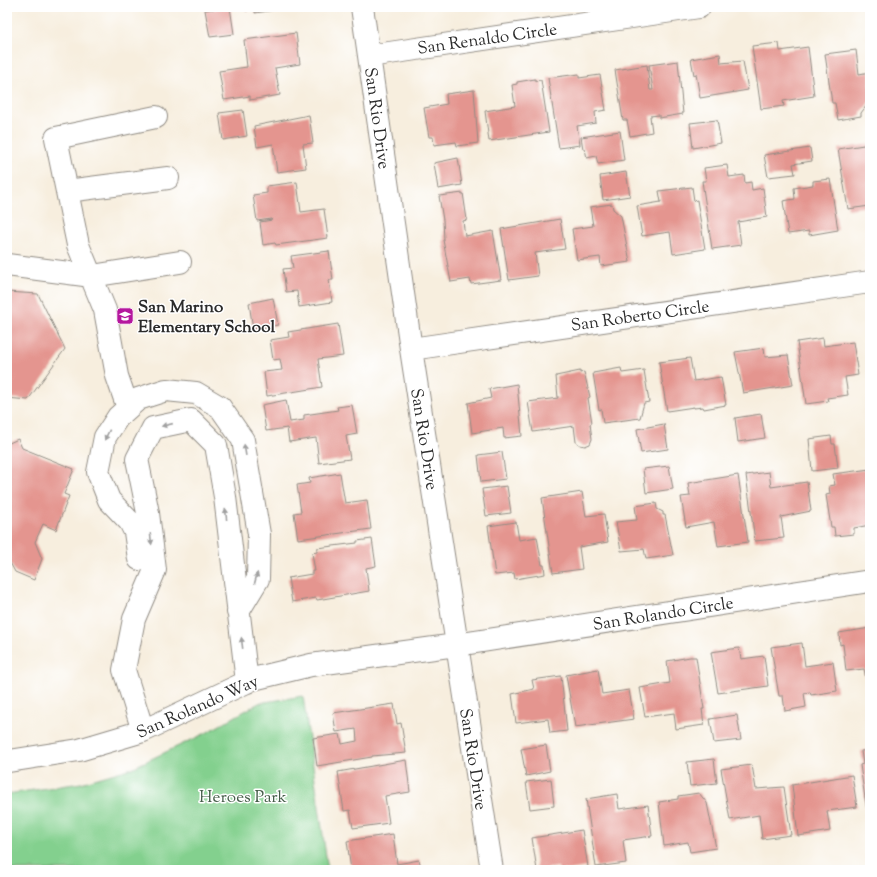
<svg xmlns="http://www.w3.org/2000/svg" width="877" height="877" font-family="'Sorts Mill Goudy',serif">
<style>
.green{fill:#83d08e;stroke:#577e5c}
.building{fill:#e4958f}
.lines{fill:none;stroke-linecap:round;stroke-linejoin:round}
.minor-casing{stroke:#918c84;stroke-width:24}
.minor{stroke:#fff;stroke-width:22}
.oneway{fill:#a0a0a0}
.labels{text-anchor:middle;stroke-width:3;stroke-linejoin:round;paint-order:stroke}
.street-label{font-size:17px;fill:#2b2b2b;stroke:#fff}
.poi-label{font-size:17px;font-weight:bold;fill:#2b2b2b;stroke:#fff;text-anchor:start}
.park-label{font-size:17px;fill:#455d49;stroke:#fff}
</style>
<rect width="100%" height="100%" fill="#fff"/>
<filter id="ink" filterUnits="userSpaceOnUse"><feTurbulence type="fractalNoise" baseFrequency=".025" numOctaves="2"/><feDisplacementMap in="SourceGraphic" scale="8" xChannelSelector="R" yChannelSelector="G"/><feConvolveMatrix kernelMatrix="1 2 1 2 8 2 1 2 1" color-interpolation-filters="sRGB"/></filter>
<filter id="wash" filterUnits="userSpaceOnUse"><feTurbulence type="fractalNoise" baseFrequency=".012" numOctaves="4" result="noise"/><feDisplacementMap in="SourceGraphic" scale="16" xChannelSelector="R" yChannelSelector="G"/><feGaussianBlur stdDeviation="0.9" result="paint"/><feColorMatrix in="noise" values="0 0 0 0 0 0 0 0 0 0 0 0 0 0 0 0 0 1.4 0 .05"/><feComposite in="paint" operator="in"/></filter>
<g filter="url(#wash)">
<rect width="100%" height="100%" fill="#f7eede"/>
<path class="green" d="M303,696L328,870H7V794L81,783L132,768L206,733L259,703Z"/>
<g id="blocks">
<path class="building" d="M230,7L234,34L210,37L205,10Z
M245,7H289V8L255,13V9L246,11Z
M296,33L300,64L275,68L280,95L250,100V96L224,100L219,71L247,67L244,40Z
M779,43L780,51L808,47L814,96L783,101L784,106L761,109L752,46Z
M856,50L859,74L870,72V101L861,113V116L838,120L835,103H832L825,54Z
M720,54L721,63L743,61L748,90L700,98L696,74L694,75L691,59Z
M678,61L683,114L659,118V115L650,116L652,132L630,136L627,120H623L615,70L647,65L650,90H653L649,65Z
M579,74V78L600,75L606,110L595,112L596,123L577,126L580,145L559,148L548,78Z
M535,79V81L541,80L549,132L489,141L485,111L515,106L512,85L517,84V82Z
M474,90L478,143L457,146L456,142L434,145L433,137H429L424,108L447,104L446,94Z
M243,110L247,136L223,140L219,113Z
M309,115L313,143L303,144L306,168L277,172L273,144L257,147L254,126Z
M717,120L721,143L693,148L690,123Z
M620,131L624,160L598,164L596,156L587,158L585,149H583L581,137Z
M870,144V206L848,209L838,149Z
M810,148L812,161L793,164L795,174L768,177L764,155Z
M458,158L462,185L438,189L434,163Z
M727,165L729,177L744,175L745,183L751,182L752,190L763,188L767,217L738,222L741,245L712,249L702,181H706L704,168Z
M626,172L630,196L603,200L600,176Z
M830,179L838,230L809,235V231L788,234L783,201L795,199L794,188L813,185V181Z
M297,182L301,212L324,209L328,238L276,245L275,243L263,245L260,222L272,220L271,219L257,221L253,195L267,193V186Z
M692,187L694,201L697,200L705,249L673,254L670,232L642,236L637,206L661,202L659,191Z
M463,193L467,220L463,221L465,236L493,231L501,280L471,284L470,279L451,282L443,240H444L443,220L439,196Z
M612,204L613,209L621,216L630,262L601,266L600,257L577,260L572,229L593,226L590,207Z
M560,219L565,249L535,253L538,276L509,280L501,229Z
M329,251L333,280H329L332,302L299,307L297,291L286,292L283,269L293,268L291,256Z
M7,292L38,294L65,349L28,400L7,398Z
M273,298L278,325L253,329L249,303Z
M338,324L343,356L318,359L322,387L267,396L264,372L282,370L280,359L273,360L270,340L289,337L288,332Z
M823,338L824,346L853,342L858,375L845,377L848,395L827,398L828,401L806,404L797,342Z
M764,348L765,357L788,355L793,385L743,393L735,352Z
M690,358L694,381L721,377L726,405L704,409L703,407L694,408V407L667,411L659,362Z
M621,368L622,373L644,370L649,402L644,403L640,418L603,423L601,409L599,410L593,373Z
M580,371V373L584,372L590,397L588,398L592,423L590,424L592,439L590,444L585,446L580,445L576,442L574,426L533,432L528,402L558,398L556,376Z
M517,384L522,436L504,438L503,428L472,433L468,403L491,398L489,389Z
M286,400L290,422L304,420V415L338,410L337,407L352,405L357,434L346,436L350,459L319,463L316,438L289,442L287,428L266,431L262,405Z
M761,414L765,438L738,442L735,418Z
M664,424L668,449L641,453L637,429Z
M831,436L832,444H835L838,468L812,471L809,439Z
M18,439L22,448L74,469L64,494L69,496L56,530L43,524L35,542L42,559L34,580L15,572L7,557V444Z
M502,452L506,479L481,482L478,455Z
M669,466L673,489L646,493L643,469Z
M870,469V525L854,528V534L835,536L834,527H831L826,495L830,494L829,486L835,485L833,474Z
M769,472L771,487L807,482L811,511L781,517L784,538L755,541L746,475Z
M340,473L345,503L367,500L371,529L298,539L294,513L301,512L297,485L310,483L309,478Z
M738,475L748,542L718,546L714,522L686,527L681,497L690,496L688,483Z
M507,486L511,513L486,516L482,489Z
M582,492L586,516L604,514L608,542L579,547L582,569L553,573L542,498Z
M656,503L657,509L663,512V515H665L673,555L646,559L644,549L621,551L616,522L637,520L635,506Z
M516,522L519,540L537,537L542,565H544L545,574L515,579L514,573L495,575L488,526Z
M372,539L376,566L366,568L369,591L317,600L316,598L292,602L288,578L312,574V571H315L312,553L317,552V548L357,543V541Z
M870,628V680H866L864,669L846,671L843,644L840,645L839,633Z
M802,643L805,666L833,662L837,691L811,695L810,692L804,693L806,707L785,711L783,696H779L771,647Z
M739,648L741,659L764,656L768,686L718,693L711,652Z
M690,657H696L704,709H702L704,725L676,729L674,713L645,717L640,688L670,683L667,661Z
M598,669L602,694L629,690L634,719L575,727L566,675Z
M561,676L567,731L550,733L548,719L516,723L512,694L534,689L532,680Z
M394,704L397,724L401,723L406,753L372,756V757L317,766L313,738L340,734L342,744L357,741L356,729L336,732L333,713Z
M737,715L741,740L714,743L710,719Z
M546,745L550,771L526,776L521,749Z
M870,750V825H869L860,765L863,764L861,751Z
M714,759L717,783L690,786L687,762Z
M406,760L410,792L385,796L389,823L353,828L350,810L344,811L338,772Z
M752,765L756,789L784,787L791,835L762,839L759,815L730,820L721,769Z
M852,775L857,807L827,811L830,831L798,836L792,785Z
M551,779L554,806L530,809L526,782Z
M699,793L707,803L716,848L690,852L688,842L664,846L659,802L678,799V796Z
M617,794L619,809L648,805L652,836L623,840L626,863L596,867L586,799Z
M582,830L588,867L569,870H559L558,867L537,870L532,838Z
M393,834L397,864L419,860L422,870H351L347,841Z"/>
</g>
</g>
<g filter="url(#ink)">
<use href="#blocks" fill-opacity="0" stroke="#918c84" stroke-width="1"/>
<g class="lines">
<defs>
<path id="minor" d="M362,7L411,349L492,870
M369,56L699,7
M67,191L168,178
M7,265L92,276L180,262
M411,349L870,282
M128,408L117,376L105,310L78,245L56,138L156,117
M139,559L135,532L130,522L109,500L98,472L105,437L118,417L138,399L166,390L196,393L220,407L243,440L259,534L258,579L238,612
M143,731L124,670L134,619L155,570L148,513L137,459L153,428L191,420L216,445L225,497L247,682
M9,761L79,750L143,731L253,679L311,665L456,645L870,581"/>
</defs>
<use href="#minor" class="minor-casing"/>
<use href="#minor" class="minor"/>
</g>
<defs><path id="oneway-solid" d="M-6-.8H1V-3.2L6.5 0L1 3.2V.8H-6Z"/></defs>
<g class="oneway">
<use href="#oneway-solid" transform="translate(167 425) rotate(167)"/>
<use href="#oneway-solid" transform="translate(107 435) rotate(116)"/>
<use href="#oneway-solid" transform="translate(245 450) rotate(-99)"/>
<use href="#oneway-solid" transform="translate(226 514) rotate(-96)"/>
<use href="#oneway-solid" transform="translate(151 539) rotate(83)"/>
<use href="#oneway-solid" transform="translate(256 578) rotate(-75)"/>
<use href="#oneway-solid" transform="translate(242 643) rotate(-97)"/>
</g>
</g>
<defs>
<symbol id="school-square" viewBox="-11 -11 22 22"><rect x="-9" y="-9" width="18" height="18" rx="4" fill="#b5179e" stroke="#fff"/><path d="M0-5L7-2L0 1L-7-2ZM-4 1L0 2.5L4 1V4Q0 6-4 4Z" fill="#fff"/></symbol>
</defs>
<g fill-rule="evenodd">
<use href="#school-square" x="115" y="306" width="20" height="20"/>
</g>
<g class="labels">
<g class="street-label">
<text transform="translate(487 38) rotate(-8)" y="6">San Renaldo Circle</text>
<text transform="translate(378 118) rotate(82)" y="6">San Rio Drive</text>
<text transform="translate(640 315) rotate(-8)" y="6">San Roberto Circle</text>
<text transform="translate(425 439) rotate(81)" y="6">San Rio Drive</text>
<text transform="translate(663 613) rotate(-9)" y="6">San Rolando Circle</text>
<text transform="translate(197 706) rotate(-24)" y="6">San Rolando Way</text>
<text transform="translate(474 759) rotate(81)" y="6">San Rio Drive</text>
</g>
<g class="poi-label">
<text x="138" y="312">San Marino<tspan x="138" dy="20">Elementary School</tspan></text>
</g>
<g class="park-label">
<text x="243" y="802">Heroes Park</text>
</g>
</g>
<rect width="877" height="877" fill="none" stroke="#fff" stroke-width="24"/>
</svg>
